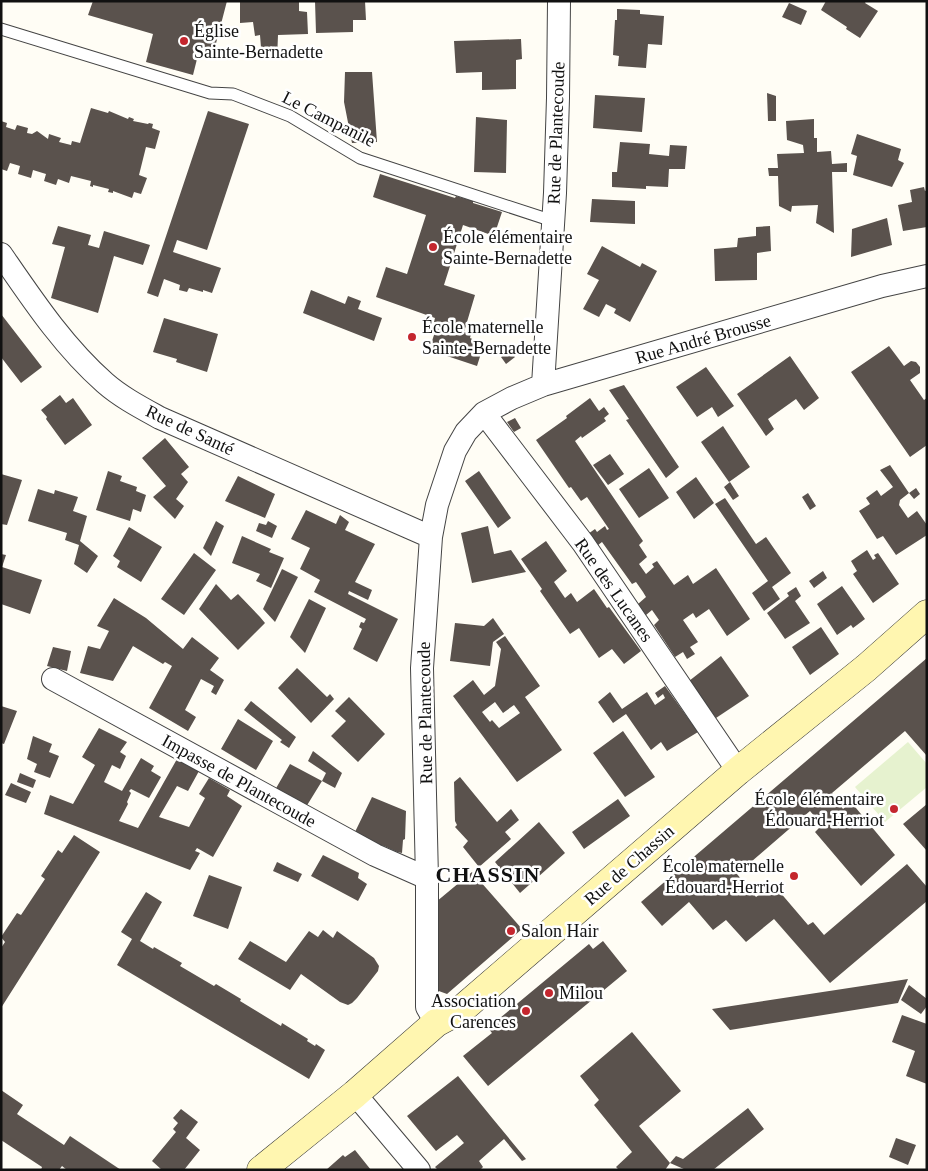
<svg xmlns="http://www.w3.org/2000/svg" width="928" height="1171" font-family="'Times New Roman',serif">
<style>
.pitch{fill:#e6f2cf}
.building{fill:#5a524d;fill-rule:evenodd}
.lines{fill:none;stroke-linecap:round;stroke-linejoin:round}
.lane-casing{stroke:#444;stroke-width:13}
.street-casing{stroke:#444;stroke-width:24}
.secondary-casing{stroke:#333;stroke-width:29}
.lane{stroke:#fff;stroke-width:11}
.street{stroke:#fff;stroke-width:22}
.secondary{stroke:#fff6b0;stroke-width:28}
.poi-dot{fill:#c4262e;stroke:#fff;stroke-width:2}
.labels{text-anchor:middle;stroke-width:5;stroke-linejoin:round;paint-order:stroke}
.poi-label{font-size:18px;fill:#111;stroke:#fff;text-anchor:start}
.street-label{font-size:18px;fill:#111;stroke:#fff}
.district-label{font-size:22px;font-weight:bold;letter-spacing:1px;fill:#111;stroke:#fff}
</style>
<rect width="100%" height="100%" fill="#fffdf5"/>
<path class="pitch" d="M908,742L927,764V787L885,822L855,787Z"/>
<path class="building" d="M93,1H227L214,51L200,47L193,75L146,62L153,34L88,15Z
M240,1H299V11L307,12L308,34L278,35L277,60H262L260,35L255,36L253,22L240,23Z
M315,1H365L366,20H353V32L316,33Z
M826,1H866L865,3L878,11L860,38L846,29L847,27L821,10Z
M789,3L807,11L801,25L782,17Z
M617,9L640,10V14L664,16L662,45L648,44L646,68L618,66L619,56L613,55L615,20H617Z
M521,39L522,59L516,60V89L482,90V72L456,73L454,41Z
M345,72H372L377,142L352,143L344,102Z
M767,93L776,96V121H768Z
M595,95L645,98L642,132L593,128Z
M91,108L108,113L109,111L128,119L129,117L134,119L133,121L148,124L149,123L153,124L152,128L160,131L155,149L146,147L139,175L147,178L141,194L134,192L132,198L113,191V193L108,192L109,189L93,185V187L90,186L91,181L71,176L69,183L58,179L56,185L44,181L46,174L33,170L31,178L18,174L20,166L10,163L7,171L1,169V121L7,123L6,127L15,130L17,125L28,128L27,133L32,134L37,131L48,139L49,134L61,138L59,142L71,145L72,141L80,143Z
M208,111L249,124L207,250L177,240L173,252L221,268L212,293L203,290V292L189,288L187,292L179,290L180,285L164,279L158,297L147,293Z
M476,117L507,120L506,173L474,172Z
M814,119V138H817V152L831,151L832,164L847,163V172H832L834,233L816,223L818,205L792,206L791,212L779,206L778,176H769L768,168H778L777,154L804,153L803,145L787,140L786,121Z
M857,134L901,149L898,160L904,163L892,187L853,175L857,156L851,154Z
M620,142L650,144L649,154L669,156L670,145L687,146L685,169H669L668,187L646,186V189L612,187V172H617Z
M380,174L455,198L456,196L473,201V203L502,212L494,236L463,225L444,285L475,295L464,332L471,334L470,338L484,344L477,366L429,350L438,323L434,322L435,318L376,297L386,267L407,274L426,215L373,197Z
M924,187L925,191L927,190V227L903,231L898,205L912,202L910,190Z
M592,199L635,201V224L590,222Z
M887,218L892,245L851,257L852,229Z
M58,226L91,235L88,245L99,248L104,231L150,245L143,265L114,256L98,313L51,298L65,247L52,244Z
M770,226L771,251L757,253V280L715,281L714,249L737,247L738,238L756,236V227Z
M602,246L640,267L642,263L657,271L630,322L614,313L616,309L606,304L599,317L583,309L599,280L587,274Z
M311,290L345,304L348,296L361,301L358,309L382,318L374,341L303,313Z
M1,314L42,367L21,383L1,357Z
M164,318L218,334L207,372L176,362L177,359L153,352Z
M889,346L904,366L911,361L916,362L920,367V373L910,380L924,400L927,398V445L910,457L851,372Z
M510,350L515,357L506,364L501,357Z
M790,356L819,398L804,410L796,399L768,419L774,429L766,436L737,394Z
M706,367L734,406L718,417L712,407L697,417L676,387Z
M624,385L679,467L666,478L626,420L629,419L609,390Z
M60,395L66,403L73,398L92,425L65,445L46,419L47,417L41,410Z
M590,398L599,411L604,407L609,414L604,418L606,421L582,438L581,436L575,441L643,541L639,545L647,557L639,564L646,574L654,567L652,564L657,561L674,585L688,575L693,584L716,568L750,619L727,636L709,609L696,618L693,613L683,620L698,642L690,647L695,654L687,659L683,652L675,657L654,625L659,620L652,610L646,615L638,604L646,597L643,592L636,582L632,584L602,542L593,549L585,536L595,529L597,532L605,526L607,530L609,529L587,497L581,501L571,487L569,488L536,440L567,418L566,416Z
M515,418L521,428L514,432L507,422Z
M723,426L750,467L729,482L701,442Z
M165,438L189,467L181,474L188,482L176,499L184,506L175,519L153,497L166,486L142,458Z
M610,454L624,474L608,485L593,465Z
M890,465L909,493L900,500L899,505L908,518L917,511L927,525V535L896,555L883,536L877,539L859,511L870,504L866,498L877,490L881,496L893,487L880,470Z
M649,468L669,498L639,518L619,489Z
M108,471L122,476L120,481L137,487L136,491L146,495L141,512L133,509L130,521L96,510Z
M479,471L511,518L498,528L465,481Z
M1,474L22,480L7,525L1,524Z
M238,476L275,494L265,518L225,501Z
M696,477L714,503L694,519L676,492Z
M730,482L739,496L733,500L724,487Z
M916,488L920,494L914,499L909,493Z
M38,489L54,494L55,490L78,497L73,511L87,516L80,541L98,556L87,573L74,564L79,545L65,540L67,533L28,521Z
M808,493L816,506L810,510L802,497Z
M725,498L756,544L766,537L791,573L772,587L780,599L764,611L752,593L768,581L715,504Z
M306,510L336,524L340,515L349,522L345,530L375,544L355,582L372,590L368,600L349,591L348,594L398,619L377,662L353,649L362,629L359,627L361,622L364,623L366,619L314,592L320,580L300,569L310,548L291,539Z
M216,521L224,526L211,556L203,548Z
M268,521L277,526L272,538L256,531L259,523L266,525Z
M488,526L494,554L511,550L526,572L472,583L461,533Z
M129,527L162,547L141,582L117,567L120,561L113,556Z
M242,536L271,549L269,552L284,558L271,588L256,581L260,574L232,563Z
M546,541L567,571L554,582L565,598L571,593L577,602L594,589L607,608L609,607L641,651L624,664L612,649L599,658L579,628L570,634L540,591L542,589L521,559Z
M867,550L873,560L876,558L874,555L878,553L899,584L873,603L853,574L857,571L851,561Z
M194,553L216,570L184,615L161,599Z
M1,554L6,555L2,567L42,580L30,614L1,604Z
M282,569L298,577L275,622L263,609Z
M823,571L827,578L814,588L809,581Z
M216,584L231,600L238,594L260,617L265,623L238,650L199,609Z
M842,586L865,619L853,628L851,625L837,635L817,604Z
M796,587L801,596L795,601L810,623L785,639L767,613L789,596L787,593Z
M114,598L146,618L183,649L192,637L219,658L210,670L224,680L216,695L211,692L214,686L201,679L185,710L196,717L188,731L149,708L172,666L165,662L163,664L133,646L113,681L80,673L88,646L100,649L109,631L97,626Z
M309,599L326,608L305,653L290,637Z
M493,618L504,634L493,642L490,666L450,661L455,623L484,626Z
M821,627L839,654L810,675L792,647Z
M505,636L540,686L525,697L562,750L517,782L453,696L473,680L484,695L495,686L501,649L496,642ZM495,702L503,713L514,705L520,713L499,728L492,720L490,722L482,712Z
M53,647L71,651L67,671L47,666Z
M721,656L749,696L716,718L689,681Z
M927,658V756L905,731L832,793L843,809L851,802L895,855L861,886L815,832L822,825L810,811L737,874L756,897L773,884L808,925L813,922L824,935L907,864L927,887V901L830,983L774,919L746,942L726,920L713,930L689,902L662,926L641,902Z
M297,668L327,697L330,694L334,699L311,723L278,688Z
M665,686L698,732L667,751L661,742L651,750L626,714L613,723L598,702L610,692L622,709L647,692L655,705L665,698L663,694L658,698L655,693Z
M349,697L385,734L358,762L331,736L346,721L335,711Z
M251,701L296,737L289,748L280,742L282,740L244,710Z
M1,706L17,711L4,744L1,743Z
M238,719L273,741L256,770L221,749Z
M99,728L127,742L120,752L126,756L120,769L112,765L104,782L122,791L141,758L154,766L151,771L161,777L149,798L131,789L129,791L131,793L127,802L128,804L119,821L138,828L177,759L199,771L188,791L177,786L159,817L189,827L205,798L199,794L209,778L230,790L227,796L242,806L213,857L197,848L195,851L200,853L190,870L44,814L50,795L73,804L95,765L82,757Z
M623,731L655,777L625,797L593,753Z
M33,736L52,744L49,752L59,756L50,778L34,772L37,764L27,759Z
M313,751L342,773L335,788L322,781L326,773L308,761Z
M290,764L322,781L306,807L275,790Z
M20,773L36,780L33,788L17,782Z
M460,777L497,822L511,809L519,820L505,832L511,839L479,867L463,847L468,841L455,827L457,825L455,821L454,782Z
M11,783L31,792L26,803L5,795Z
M372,797L406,811L405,839L403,840L402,853L397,852L384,846L366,842L354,834Z
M618,799L630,816L584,849L572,832Z
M927,804V851L903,824Z
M539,822L565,853L520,893L495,862Z
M74,835L100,852L1,1008V948L5,942L1,937L17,913L21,915L45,879L41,876L58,850L62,853Z
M323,855L359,873L358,878L367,884L358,901L311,876Z
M277,862L302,874L298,882L273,871Z
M472,872L522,929L447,994L436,990V902Z
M209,875L242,887L228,929L193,916Z
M146,892L162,902L140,941L153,949L154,947L182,963L180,966L214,986L216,984L241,999L240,1001L281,1026L282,1023L308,1039L307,1041L315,1046L316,1044L325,1050L309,1079L117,965L132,939L121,932Z
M323,930L333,938L337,931L374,958L379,966L378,971L357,998L352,1003L348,1005L340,1002L301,974L290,990L238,959L250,941L286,962L309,931L318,937Z
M603,941L627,971L488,1086L463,1056L492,1033L488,1028L589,944L593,949Z
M908,979L898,1003L730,1030L712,1009Z
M909,985L927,999V1006L921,1014L901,1000Z
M902,1015L927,1024V1084L906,1076L915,1051L892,1042Z
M632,1032L681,1091L639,1126L670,1163L665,1170H619L616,1167L632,1152L594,1105L599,1100L580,1076Z
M458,1076L493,1119L526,1159L522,1161L504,1139L479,1161L483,1167L480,1170H438L435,1167L464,1143L457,1135L436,1151L407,1116Z
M1,1090L23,1105L17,1114L64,1145L70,1136L121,1170H67L62,1166L59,1170H41L42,1167L1,1140Z
M748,1108L764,1129L713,1170H686L670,1163L676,1156L683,1159Z
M181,1109L198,1122L186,1138L200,1150L184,1170H162L152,1161L176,1132L173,1129L178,1123L173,1118Z
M896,1138L916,1145L908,1165L889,1157Z
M355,1150L371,1170H326L343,1155L345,1157Z"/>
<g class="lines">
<defs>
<path id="lane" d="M1,29L210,93L233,94L290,116L360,158L553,221"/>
<path id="street" d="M1,254C32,299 63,346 105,383C121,397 140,407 160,418L431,537
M543,385L555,193L558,98L559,1
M484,413L583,543L738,771
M53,679L375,855L427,878
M436,1023L427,1007V878L422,668L431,537L437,505L455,451L466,432L484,413L512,398L543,385L882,286L927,276
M355,1094L419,1170"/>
<path id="secondary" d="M261,1170L355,1094L436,1023L462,1009L738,771L866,668L927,614"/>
</defs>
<use href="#lane" class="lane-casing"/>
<use href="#street" class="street-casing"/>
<use href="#secondary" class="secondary-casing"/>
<use href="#lane" class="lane"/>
<use href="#street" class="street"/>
<use href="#secondary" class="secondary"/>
</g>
<g class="poi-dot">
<circle cx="184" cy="41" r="5"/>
<circle cx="433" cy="247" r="5"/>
<circle cx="412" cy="337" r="5"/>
<circle cx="894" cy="809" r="5"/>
<circle cx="794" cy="876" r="5"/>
<circle cx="511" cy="931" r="5"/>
<circle cx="549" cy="993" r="5"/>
<circle cx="526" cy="1011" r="5"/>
</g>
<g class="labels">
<g class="poi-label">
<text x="194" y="37">Église<tspan x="194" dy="21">Sainte-Bernadette</tspan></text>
<text x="443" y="243">École élémentaire<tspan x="443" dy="21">Sainte-Bernadette</tspan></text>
<text x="422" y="333">École maternelle<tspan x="422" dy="21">Sainte-Bernadette</tspan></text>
<text x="884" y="805" text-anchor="end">École élémentaire<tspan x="884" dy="21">Édouard-Herriot</tspan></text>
<text x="784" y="872" text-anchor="end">École maternelle<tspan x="784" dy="21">Édouard-Herriot</tspan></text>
<text x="521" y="937">Salon Hair</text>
<text x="559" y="999">Milou</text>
<text x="516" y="1007" text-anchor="end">Association<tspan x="516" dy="21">Carences</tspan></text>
</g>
<g class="street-label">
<text transform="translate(329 119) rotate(27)" y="6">Le Campanile</text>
<text transform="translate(556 133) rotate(-88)" y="6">Rue de Plantecoude</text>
<text transform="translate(703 339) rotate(-16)" y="6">Rue André Brousse</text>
<text transform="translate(190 430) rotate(25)" y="6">Rue de Santé</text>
<text transform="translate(614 590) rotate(55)" y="6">Rue des Lucanes</text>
<text transform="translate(425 713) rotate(-91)" y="6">Rue de Plantecoude</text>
<text transform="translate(239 781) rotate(29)" y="6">Impasse de Plantecoude</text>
<text transform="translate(629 865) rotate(-41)" y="6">Rue de Chassin</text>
</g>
<g class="district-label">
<text x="488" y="882">CHASSIN</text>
</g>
</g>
<rect width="928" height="1171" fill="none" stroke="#111111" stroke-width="5"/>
</svg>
